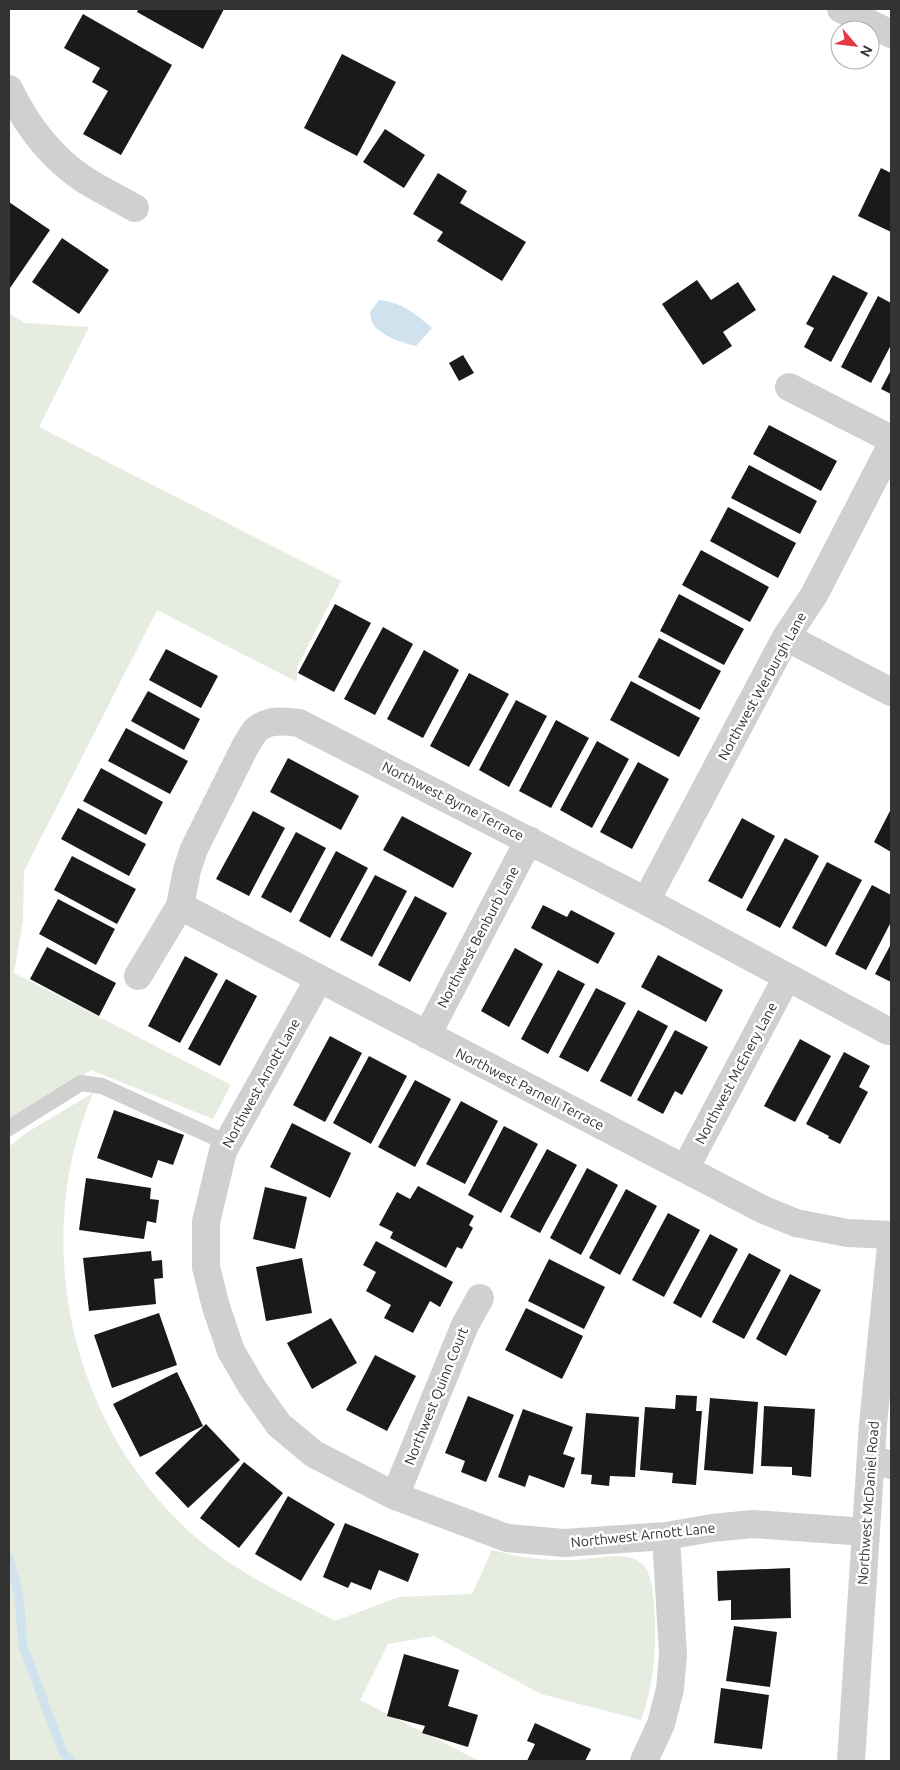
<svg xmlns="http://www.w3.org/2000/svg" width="900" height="1770" font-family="Ubuntu,sans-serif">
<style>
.green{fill:#e6ecdf}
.water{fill:#cfe2ee}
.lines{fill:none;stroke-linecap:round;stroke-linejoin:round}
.stream{stroke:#cfe2ee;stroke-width:9}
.building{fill:#1a1a1a}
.service{stroke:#d0d0d0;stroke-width:16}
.minor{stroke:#d0d0d0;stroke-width:28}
.tertiary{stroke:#d0d0d0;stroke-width:28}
.labels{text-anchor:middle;stroke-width:5;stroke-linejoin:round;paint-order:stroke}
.street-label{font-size:14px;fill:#333;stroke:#fff}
</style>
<rect width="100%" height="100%" fill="#fff"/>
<path class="green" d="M9,313L25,323L89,327L39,427L341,581L297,667V682L157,610L24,871L23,921L14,973L231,1085L213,1119L91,1070L9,1121Z
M93,1093C81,1123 71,1155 67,1187C49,1318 98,1454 199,1540C240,1574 288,1597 335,1621L399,1597L472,1594L492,1550C518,1557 544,1561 571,1560C587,1560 618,1553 632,1558C652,1565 652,1586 654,1603C657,1644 655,1681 641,1720L541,1694L434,1636L388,1644L360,1700L479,1761H9V1147L26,1133Z"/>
<path class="water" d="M379,300C401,302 416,314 432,328L416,346C403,343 381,336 373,324C371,321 371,316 370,312Z"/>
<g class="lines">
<path class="stream" d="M9,1558L19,1596L23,1646L62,1750L71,1761"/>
</g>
<path class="building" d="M135,9H224L203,49L137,12L138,10Z
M83,14L172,65L121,155L83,134L108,91L92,82L100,68L64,48Z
M342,54L396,82L357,156L304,128Z
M385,129L425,155L404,188L363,162Z
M881,168L891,173V232L858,216Z
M438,173L467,191L460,203L526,242L502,281L437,241L443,232L413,214Z
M9,202L50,230L10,288L9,287Z
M62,238L109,270L79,314L32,282Z
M833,275L868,293L831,362L804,347L814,328L806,324Z
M697,280L711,300L738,282L756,310L723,332L732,346L703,365L662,304Z
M878,296L891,303V345L871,383L841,367Z
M463,355L474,373L459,381L449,363Z
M891,370V394L881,389Z
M769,425L837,461L821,491L753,454Z
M749,465L817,501L800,534L731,498Z
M728,507L796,543L778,578L710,541Z
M701,550L769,587L750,622L682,585Z
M679,594L744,629L724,665L660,631Z
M335,604L371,623L334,692L298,673Z
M383,627L413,644L375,715L344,699Z
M659,638L721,671L700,710L638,677Z
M166,649L218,676L201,708L149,680Z
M424,650L459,670L423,738L387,719Z
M469,673L509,694L469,767L430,746Z
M631,681L700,718L679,757L610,720Z
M148,691L200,719L184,750L131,721Z
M516,700L547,716L509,787L479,770Z
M556,720L589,738L551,808L519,791Z
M126,728L188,761L170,794L108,761Z
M597,741L629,759L592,828L560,810Z
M288,758L359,796L341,830L270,792Z
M638,762L669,779L632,849L600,832Z
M101,768L163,802L146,835L83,801Z
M78,808L146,844L129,876L61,839Z
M891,809V852L874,842Z
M253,811L285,828L249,896L216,879Z
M402,816L472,853L453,888L383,850Z
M742,818L775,836L742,899L708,881Z
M296,832L326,848L291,913L261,897Z
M785,838L819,856L780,928L746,910Z
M336,851L368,868L330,938L299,921Z
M72,856L136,889L117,924L54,890Z
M827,862L862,880L826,947L792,928Z
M375,875L407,891L372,957L340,940Z
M872,885L891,895V922L866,970L835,954Z
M415,896L447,913L410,982L378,965Z
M58,899L115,929L96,965L39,934Z
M543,905L567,917L571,910L615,933L598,964L531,928Z
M891,944V982L875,974Z
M47,947L116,983L99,1016L30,979Z
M515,948L543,964L509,1027L481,1011Z
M658,955L723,990L706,1022L641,987Z
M185,956L218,974L180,1043L148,1026Z
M558,970L585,984L548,1054L521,1039Z
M226,979L257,996L220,1066L188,1049Z
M596,988L626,1003L588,1072L559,1057Z
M638,1010L668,1026L631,1097L600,1081Z
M675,1030L708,1047L682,1095L675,1091L663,1114L637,1100Z
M330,1036L362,1053L325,1122L293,1105Z
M800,1039L831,1056L795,1122L764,1106Z
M844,1052L870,1066L859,1087L868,1092L840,1144L828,1138L829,1136L806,1124Z
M369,1056L407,1076L371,1144L333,1123Z
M415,1080L451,1099L415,1167L378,1147Z
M461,1101L498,1121L465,1184L426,1164Z
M114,1110L184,1135L173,1165L158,1160L152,1178L97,1158Z
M292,1123L351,1153L330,1198L270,1167Z
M504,1126L538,1144L501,1213L468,1195Z
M547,1149L577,1165L540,1233L510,1217Z
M587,1168L618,1185L581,1255L550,1238Z
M86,1178L151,1188L150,1199L159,1200L156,1223L147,1221L144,1239L79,1230Z
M418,1186L474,1216L469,1225L473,1228L462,1249L457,1247L446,1268L390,1238L393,1232L379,1225L397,1192L410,1199Z
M265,1187L307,1197L295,1249L253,1239Z
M626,1189L657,1206L620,1275L589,1258Z
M668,1213L700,1230L664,1297L632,1280Z
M710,1234L738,1249L701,1318L673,1303Z
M376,1241L453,1282L440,1307L430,1301L413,1333L384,1318L391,1305L366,1291L376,1272L363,1265Z
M151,1251L152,1261L162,1260L163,1278L154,1279L156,1304L89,1311L83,1258Z
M749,1253L781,1270L744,1339L712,1322Z
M302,1258L312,1313L266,1321L256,1267Z
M549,1259L605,1287L584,1329L528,1301Z
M790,1274L821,1290L786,1356L756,1339Z
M526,1308L583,1336L562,1379L505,1350Z
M159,1313L177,1365L112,1388L94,1335Z
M331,1318L357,1363L312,1389L287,1343Z
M375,1355L416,1376L387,1431L346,1410Z
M177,1372L203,1426L140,1457L113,1404Z
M676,1395L697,1396L696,1411H702L696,1485L672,1483L673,1473L640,1470L645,1407L675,1409Z
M468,1396L514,1415L486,1482L461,1472L465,1461L445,1453Z
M710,1398L758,1402L753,1474L704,1470Z
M764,1406L815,1409L811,1477L792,1475V1467L761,1466Z
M523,1409L573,1427L563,1454L575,1458L564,1488L529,1475L525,1487L498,1477Z
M586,1413L639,1417L635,1477L610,1476L609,1486L591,1484L592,1475L581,1474Z
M206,1424L240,1460L188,1508L155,1473Z
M244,1462L283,1493L239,1548L200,1518Z
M288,1496L335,1524L301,1581L255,1554Z
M345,1523L419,1554L408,1582L379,1570L371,1590L351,1582L348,1588L323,1577Z
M790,1568L791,1618L731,1620V1600L718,1601L717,1571Z
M734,1626L777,1632L770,1687L726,1681Z
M404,1654L459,1670L448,1706L478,1715L468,1747L422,1733L425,1726L387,1716Z
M721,1688L769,1695L762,1749L714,1743Z
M535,1723L591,1749L585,1761H527L535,1744L527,1741Z"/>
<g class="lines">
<path class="service" d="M9,1128L81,1083L102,1086L227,1143"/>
<path class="minor" d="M9,89C27,126 50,157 85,180C101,190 119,199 135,208
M789,387L891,439
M786,637L891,692
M646,901L786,637L814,595L891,446
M180,906L764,1210L796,1223L847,1233L891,1235
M138,976L180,906L187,870L194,849L246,745C249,741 252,735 255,731C267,719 284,721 299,723L646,901L888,1031
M319,979L223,1151L206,1222V1267L216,1307L231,1351L252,1387L279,1425L314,1454L395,1496L507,1538L564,1543L666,1536L712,1528L753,1524L866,1532
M427,1035L529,840
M685,1169L787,977
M871,1459L891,1465
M395,1496L465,1325L480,1298
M644,1761L661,1724L670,1689L673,1654L666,1536"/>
<path class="tertiary" d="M841,9L891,34
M851,1761L873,1424L891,1246"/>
</g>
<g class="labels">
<g class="street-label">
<text transform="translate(762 686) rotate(-61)" y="5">Northwest Werburgh Lane</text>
<text transform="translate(453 801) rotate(27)" y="5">Northwest Byrne Terrace</text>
<text transform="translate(478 937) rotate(-62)" y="5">Northwest Benburb Lane</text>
<text transform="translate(736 1073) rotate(-62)" y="5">Northwest McEnery Lane</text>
<text transform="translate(261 1083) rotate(-61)" y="5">Northwest Arnott Lane</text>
<text transform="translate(530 1089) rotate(27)" y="5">Northwest Parnell Terrace</text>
<text transform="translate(436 1396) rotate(-68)" y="5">Northwest Quinn Court</text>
<text transform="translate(868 1503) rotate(-86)" y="5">Northwest McDaniel Road</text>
<text transform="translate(643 1535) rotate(-6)" y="5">Northwest Arnott Lane</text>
</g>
</g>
<rect width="900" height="1770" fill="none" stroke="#333333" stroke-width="20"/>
<g transform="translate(855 45) rotate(118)"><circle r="24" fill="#ffffff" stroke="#adadad"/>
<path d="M0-4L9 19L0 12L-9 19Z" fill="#e63946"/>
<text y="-8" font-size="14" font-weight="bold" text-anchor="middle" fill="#333333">N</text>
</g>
</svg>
